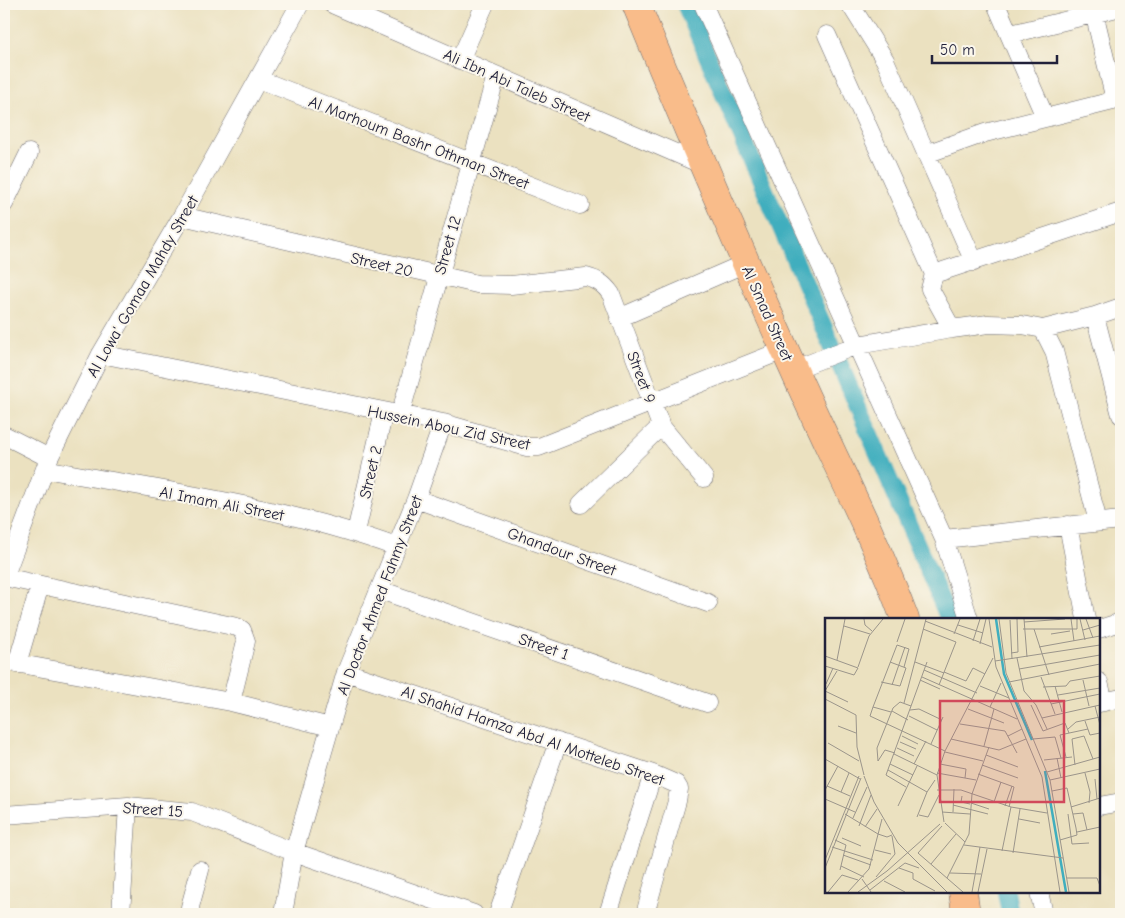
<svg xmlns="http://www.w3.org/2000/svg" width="1125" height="918" font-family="'Comic Neue',sans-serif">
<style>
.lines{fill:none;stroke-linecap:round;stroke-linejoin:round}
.canal{stroke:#40aebe;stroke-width:18}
.minor-casing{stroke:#68656a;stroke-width:19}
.trunk-casing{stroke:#68656a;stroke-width:29}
.minor{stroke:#fff;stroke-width:18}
.trunk{stroke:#f9bc8a;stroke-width:28}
.labels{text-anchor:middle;stroke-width:4;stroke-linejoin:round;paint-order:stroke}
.street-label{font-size:16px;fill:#22223b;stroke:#fbf7ec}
.inset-river{fill:none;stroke:#40aebe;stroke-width:2.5}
.inset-road{fill:none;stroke:#9b958b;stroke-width:1}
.view{fill:#d1495b;fill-opacity:0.15;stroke:#d1495b;stroke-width:2.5}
.inset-edge{fill:none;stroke:#22223b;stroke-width:2.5}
</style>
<rect width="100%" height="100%" fill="#fbf7ec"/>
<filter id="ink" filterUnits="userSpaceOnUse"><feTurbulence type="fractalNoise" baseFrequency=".02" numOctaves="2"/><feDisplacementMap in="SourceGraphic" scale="10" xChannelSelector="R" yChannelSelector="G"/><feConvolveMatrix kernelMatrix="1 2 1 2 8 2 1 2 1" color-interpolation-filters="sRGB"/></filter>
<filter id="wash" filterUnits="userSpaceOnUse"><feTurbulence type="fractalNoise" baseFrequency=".0096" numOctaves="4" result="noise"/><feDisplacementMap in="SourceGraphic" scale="20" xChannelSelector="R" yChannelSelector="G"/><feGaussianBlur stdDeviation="1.12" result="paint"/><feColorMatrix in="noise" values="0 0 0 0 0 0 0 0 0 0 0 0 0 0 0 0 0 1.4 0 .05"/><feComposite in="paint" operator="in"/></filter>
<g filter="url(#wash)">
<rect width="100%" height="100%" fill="#ebe1c0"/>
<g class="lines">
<path class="canal" d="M685,4L949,619
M1006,892L1010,914"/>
</g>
</g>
<g filter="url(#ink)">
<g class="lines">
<defs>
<path id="minor" d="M332,4L703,165
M703,4L944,539L969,619
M850,4L885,60L974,262
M996,4L1045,117
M1092,4L1115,100
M1011,34L1121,7
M827,35L934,274L1121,212
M460,60L485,4
M258,79L580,205
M926,154L985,133L1121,99
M4,204L29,153
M182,216L477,284L511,285L586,277C598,280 604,284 611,294L661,426L704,478
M934,274L930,289L952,329
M1121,307L1095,316L1121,415
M619,318L746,263
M1043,329L1095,316
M101,354L443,423L527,447H539L784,350
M793,370L857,345L952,329L988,324L1022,325L1043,329L1054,351L1098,522
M400,415L496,76
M4,435L49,458
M45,469C162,491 284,506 396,547
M416,499L708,603
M581,504L661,426
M1068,525L1086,619
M356,532L384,412
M944,539L1121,520
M4,577L237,627L242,630L246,641L231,702
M4,578L49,458L101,354L182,216L300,4
M380,590L707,703
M1099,629L1121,622
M4,661L231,702L330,727
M17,664L40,585
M346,672L653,774L676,784L679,789L677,801L645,914
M1099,682L1104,702
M1099,703L1121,698
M1099,806L1121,802
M4,815L128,806L192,812L294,852L474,914
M1039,892L1044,914
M121,914L128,806
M191,914L190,907L200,870
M283,914L294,852L346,672L416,499L443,423
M498,914L558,742
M608,914L653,774"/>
<path id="trunk" d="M636,4C686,126 738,247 793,368C830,452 873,533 905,619
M963,892L966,914"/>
</defs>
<use href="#minor" class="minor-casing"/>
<use href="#trunk" class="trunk-casing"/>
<use href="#minor" class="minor"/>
<use href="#trunk" class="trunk"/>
</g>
</g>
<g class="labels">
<g class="street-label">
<text transform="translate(517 85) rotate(24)" y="6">Ali Ibn Abi Taleb Street</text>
<text transform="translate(419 142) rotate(21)" y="6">Al Marhoum Bashr Othman Street</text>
<text transform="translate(447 245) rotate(-74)" y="6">Street 12</text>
<text transform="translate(382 264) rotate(13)" y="6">Street 20</text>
<text transform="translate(142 286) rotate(-60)" y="6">Al Lowa' Gomaa Mahdy Street</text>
<text transform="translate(768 313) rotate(66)" y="6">Al Smad Street</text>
<text transform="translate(642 377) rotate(69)" y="6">Street 9</text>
<text transform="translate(449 427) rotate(12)" y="6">Hussein Abou Zid Street</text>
<text transform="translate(370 472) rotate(-77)" y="6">Street 2</text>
<text transform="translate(222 503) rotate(11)" y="6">Al Imam Ali Street</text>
<text transform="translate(562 551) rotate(20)" y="6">Ghandour Street</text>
<text transform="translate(379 595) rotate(-69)" y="6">Al Doctor Ahmed Fahmy Street</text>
<text transform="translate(544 646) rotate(19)" y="6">Street 1</text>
<text transform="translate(533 735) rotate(19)" y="6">Al Shahid Hamza Abd Al Motteleb Street</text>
<text transform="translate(153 809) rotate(4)" y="6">Street 15</text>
</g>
</g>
<g transform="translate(825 618)">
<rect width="275" height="275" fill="#ebe1c0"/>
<path class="inset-river" d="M171,1L179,56L207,122M220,153L241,274"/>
<path class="inset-road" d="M39,1L40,7L47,13M164,1L171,49L217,159L235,274M174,1L181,55L225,162L244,274M199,1L202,39M246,1L249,23M255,1L260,22M261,1L268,20M185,2L187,41M100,3L167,29M199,4L240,1M133,7L158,15M19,8L45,16M98,11L131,24L114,67M198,11H252V1M209,11L224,57M258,12L275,7M129,16L135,1M226,16L245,13M148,23L155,1M72,24L80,1M155,26L161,1M214,29L275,18M186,35L193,34L192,1M0,38L33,50L29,57L0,48M192,40L199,73L211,87L222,111M12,42L20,1M170,43L275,27M90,44L119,55M33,49L44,18L58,1M194,51L275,37M99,52L152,75M119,54L141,63L148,50L160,56M97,59L192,101M216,59L230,96M95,62L115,71M258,62L264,88M56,64L75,68L81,50L65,44M184,64L275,46M1,66L8,50M67,67L80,29M155,68L184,80M230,68L237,94M218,69L241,68L245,63L275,58M0,73L23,84M0,73L12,53M233,77L275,70M0,81L31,97L32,129L39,157M79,85L101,1M226,86L275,76M206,87L218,113L240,105L244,115M270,88L275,107M48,89L45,98L120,133M165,89L176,65M143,91L179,105M85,92L94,91L117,102M67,93L83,102M66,94L48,89L72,27L84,31L79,49M84,98L112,112M217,100L275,87M260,103L265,117L275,115M135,106L180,113L192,135M13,108L31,115M243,111L251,104L275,99M77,118L93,126M183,118L197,111M126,121L174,132L201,121M208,121L230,119L236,140M75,124L91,131M3,125L34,143M106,126L118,99M159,128L169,91M72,130L89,138M120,134L158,143M70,135L60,132L53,143L52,130L68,90L75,84L86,88M69,136L112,157M161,137L193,149M241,139L235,117L263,111M232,140L236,160M0,141L35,161M219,142L247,139M65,146L88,157M89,146L101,123M115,146L141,151L140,160M157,147L193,160M250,147L247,121L259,118L268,141M63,152L102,174L110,162M222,154L275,139M112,155L151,162M260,155L265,174L264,185M153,156L189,169L184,189M39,158L49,184L73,225L122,274M270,161L272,181M225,162L275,151M2,168L25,178M81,169L61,157L102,44M0,172L13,148M112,172H136L186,189L222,195M227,173L242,170L251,210L252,217L235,222M16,174L24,155M137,178L136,184L145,186M0,181L30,194M169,184L176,164M146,185L164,191M128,187L163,196M73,188L92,148M180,188L187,168M246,189L275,180M117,194L145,196M128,194L129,171M20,196L53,216L62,219L67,217M243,196L247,226L264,225M248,196L258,195L262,212M94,197L103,199L114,177M92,199L102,174M28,200L42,169M194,201L215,205M119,204L112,157L120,133L168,40M120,205L140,224M34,208L46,177M117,208L93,235L138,274M40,209L52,191M252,214L275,209M17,220L36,228M10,222L21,227L15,252M139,227L238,240M7,229L48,242M50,232L66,236M177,233L186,189M188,235L195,191M18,237L46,247M0,242L34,158M106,246L131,216M16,248L39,259M0,250L36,160M74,250L88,255V261L110,273M125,255L156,256M51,259L70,236L67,218M122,260L144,216L147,176L164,129M242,260H272L275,268M37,261L46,274M59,263L80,274M45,272L80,245L94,250M3,274L17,257L33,262M23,274L44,251L57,201M33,274L62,253L115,206M147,274L155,229M153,274L162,231"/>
<path class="view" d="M115,83H239V184H115Z"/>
<rect width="275" height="275" class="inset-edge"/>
</g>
<rect width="1125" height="918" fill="none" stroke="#fbf7ec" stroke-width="20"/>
<path d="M932 55v8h125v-8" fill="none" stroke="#22223b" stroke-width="2.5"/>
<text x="940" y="55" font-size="15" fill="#22223b" stroke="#fbf7ec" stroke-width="4" paint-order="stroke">50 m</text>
</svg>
